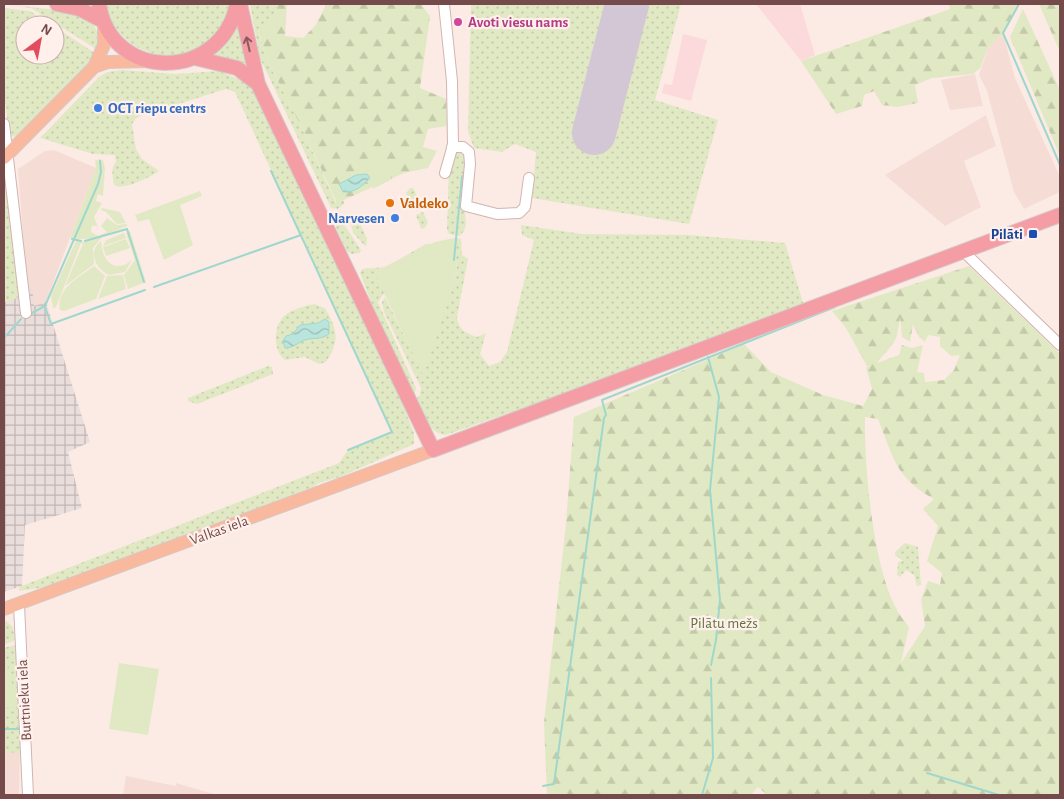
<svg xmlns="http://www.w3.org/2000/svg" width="1064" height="799" font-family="'Alegreya Sans',sans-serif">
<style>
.residential{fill:#f5ddd6}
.commercial{fill:#fcd9da}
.industrial{fill:url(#industrial-grid)}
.grass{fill:url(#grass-dots)}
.forest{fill:url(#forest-firs);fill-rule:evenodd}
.green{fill:#e0e9c3}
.water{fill:url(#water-waves);stroke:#a0d7cd}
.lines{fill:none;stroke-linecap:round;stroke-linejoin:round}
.stream{stroke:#a0d7cd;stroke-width:2}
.runway{stroke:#d3c7d5;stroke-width:44}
.minor-casing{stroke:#d2b4b0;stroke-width:12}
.major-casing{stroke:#d5c9c9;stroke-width:14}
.highway-casing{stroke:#d5c9c9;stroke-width:16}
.minor{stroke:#fff;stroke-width:10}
.major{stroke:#f9b99f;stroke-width:12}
.highway{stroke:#f59da4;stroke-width:14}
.oneway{stroke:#8e5b5c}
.hotel-dot{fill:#d1479c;stroke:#fff0eb;stroke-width:2}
.shop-dot{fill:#3f7fe0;stroke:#fff0eb;stroke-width:2}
.food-dot{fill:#e8710a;stroke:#fff0eb;stroke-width:2}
.transit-dot{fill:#1a4fb4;stroke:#fff0eb;stroke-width:2}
.labels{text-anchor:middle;stroke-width:4.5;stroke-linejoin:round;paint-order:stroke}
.hotel-label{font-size:15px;font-weight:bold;fill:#b23c85;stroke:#fff0eb;text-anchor:start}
.shop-label{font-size:15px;font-weight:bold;fill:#366cbe;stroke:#fff0eb;text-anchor:start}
.food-label{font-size:15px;font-weight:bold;fill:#c56008;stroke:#fff0eb;text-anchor:start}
.transit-label{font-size:15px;font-weight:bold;fill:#164399;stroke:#fff0eb;text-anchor:end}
.street-label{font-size:15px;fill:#744b4a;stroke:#fff0eb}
.park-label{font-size:15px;fill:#617440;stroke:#fff0eb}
</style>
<defs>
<pattern id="industrial-grid" width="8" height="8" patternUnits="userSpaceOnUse" patternTransform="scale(1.25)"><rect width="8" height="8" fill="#eadedc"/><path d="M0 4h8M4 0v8" fill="none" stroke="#c2b6b4"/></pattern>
<pattern id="grass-dots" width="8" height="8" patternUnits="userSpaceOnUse" patternTransform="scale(1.25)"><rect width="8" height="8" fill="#e0e9c3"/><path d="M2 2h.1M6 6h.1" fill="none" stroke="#c4c9a9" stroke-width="1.8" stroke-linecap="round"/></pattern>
<pattern id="forest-firs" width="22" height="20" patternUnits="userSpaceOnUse" patternTransform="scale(1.25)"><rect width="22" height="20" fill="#e0e9c3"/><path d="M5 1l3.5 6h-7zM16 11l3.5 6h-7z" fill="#c4c9a9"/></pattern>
<pattern id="water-waves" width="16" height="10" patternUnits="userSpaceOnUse" patternTransform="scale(1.25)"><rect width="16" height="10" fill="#bae5dd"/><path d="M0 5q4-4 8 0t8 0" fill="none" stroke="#9cbcb5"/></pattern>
</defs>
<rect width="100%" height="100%" fill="#fcebe5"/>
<path class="residential" d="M1003,33L1015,78L1060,177V192L1024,209L1014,192L987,91L979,75L988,48Z
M975,74L983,106L950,110L941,80Z
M986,115L996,146L964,161L981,207L945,226L885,175Z
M54,150L96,168L46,302L34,307L27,288L18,169L45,151Z
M20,751L19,795H4V752Z
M126,776L176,786V783L217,795H123Z"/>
<path class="commercial" d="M756,4H800L815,55L801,61Z
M683,34L707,40L691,101L662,93L664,84L672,85Z"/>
<path class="industrial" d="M32,287L34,306L46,302L90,442L68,452L82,508L25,525L22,586L4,592V297L17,289Z"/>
<path class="grass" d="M4,4L66,11L92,21L99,36L96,49L31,8Z
M107,4H230C225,18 221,30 210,41C175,72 113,51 107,4Z
M250,4H277C277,19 272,24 258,30L267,60L300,124L336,203L344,200V204L338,209L331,208L260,58Z
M471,4H681L655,100L718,120L689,224L532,198L536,152L515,144L502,152L474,148L468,131Z
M4,8L30,11L52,25H25V55H55V27L95,53L91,61L16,137L12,136C0,104 4,43 4,8Z
M238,23L250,67L247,69L209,57L224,44Z
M122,70L175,74L219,71L241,80L244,78L255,89L403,400L402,403L414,433V444L340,477L319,483L313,487L66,580L40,588L19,591V587L339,463L348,450L392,432L235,92L226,89L137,117L132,124L136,149L142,159L159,171C151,177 123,191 114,185C113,178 110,168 116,162L115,155L93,154L40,138L99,77L107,72Z
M461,151L467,157C466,172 462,188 463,202C464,213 471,228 459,236L449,234L447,230L449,166L452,153Z
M4,169L8,172L22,295L11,301L4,302Z
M410,188H413L422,206L420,209L417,211L410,204L406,193Z
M423,212L428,222L425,228L421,229L416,215Z
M348,217L358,219L367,239L366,247L354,234Z
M341,220L361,250L360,253L351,254L347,251L336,228L337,224Z
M521,225L582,234L688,235L785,243L804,306L521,412H511L446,435C428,433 423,415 415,400L420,395L421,388L384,312L382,302L385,297L423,374L457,271L454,238L461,239L462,255L468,259L457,317C458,330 466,333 477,337L486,333L480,354L489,366L500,362L507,352L534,240L522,235Z
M426,244H432L396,277L378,302L416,388L414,396L380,325L360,273L362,269L386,267Z
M314,304L325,308C338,331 340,340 326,362L319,364L305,357L285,360C273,352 273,326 284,316C292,309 305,306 314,304Z
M268,366L272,367L273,374L197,404L188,401V398Z
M905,543L918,547L921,585L917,586L914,575L906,570L900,577L897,575L898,562L903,561L895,555V552Z
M6,621L13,627L15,640L4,645V622Z
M15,645L23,752L20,753L4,752V648Z"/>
<path class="forest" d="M277,4H287L285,36L303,38L315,26L325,7V4H421L430,16L420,88L446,99L447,126L428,129L423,147L437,151L428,168L404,173L337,203L300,124L267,60L258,29C272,24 277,19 277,4Z
M949,4H1019L1003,33L988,48L980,68L973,74L932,78L915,85L918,103L897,107L882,105L874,91L864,95L862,106L836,114L801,61L950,9Z
M1039,4H1060V52Z
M1023,9L1060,90V156L1010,37Z
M969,266L1060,354V795H767L758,787L751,795H547L544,723L566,524L574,417L744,344L771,372L823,395L863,406L872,389L866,367L871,366H867L846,328L832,311ZM900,317L902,337L910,342L913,324L919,337L925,342L928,335L940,337V346L951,356L960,355L954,370L944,380L925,382L924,373L917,372L923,345L912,348L902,345L899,355L877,363C894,341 896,348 900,317ZM865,417L878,419C894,459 895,477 934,499L923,509L938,526L927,561L942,573L940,585L928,581L921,599L925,626L901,663L909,627C905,621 899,615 896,608C873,565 864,467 865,417Z"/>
<path class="green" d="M99,159L103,160L105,169L103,196L98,194L96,201L102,203L94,217L98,227L92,225L91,232L98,236L107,232L101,226L107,218L117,225L127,224V226C108,234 91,242 70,238L96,168L95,161Z
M379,161L392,179L373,189L372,176L368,170Z
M200,191L202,196L180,205L193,245L164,260L149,219L138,222L135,215Z
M102,208L120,212L126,223L117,224L106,212L101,210Z
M130,231L146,282L128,289L124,275L135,260L126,233Z
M124,233L126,238L103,246L106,240Z
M102,237L93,248L94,264L65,286L83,244L81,243L56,307L53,308L51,296L76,241L85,242Z
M454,238L457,271L423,375L374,272L435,242Z
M126,239L130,248L106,256L103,247Z
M101,241C102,260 114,275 132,260L125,272L109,275C96,269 87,252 101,241Z
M94,266L105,276L96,299L64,311L60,310C55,289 81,276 94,266Z
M123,275L126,289L98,299L107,276Z
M4,654L18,705L4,709Z
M119,663L159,669L148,735L109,729Z"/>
<path class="water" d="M367,174L370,178C363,186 354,193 343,192L339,184L356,175Z
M325,319L329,322V334C321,339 318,338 309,339C300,340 295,348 285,348L283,341L286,336L293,334L300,325L318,323Z"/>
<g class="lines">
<path class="stream" d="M1019,4L1003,33L1060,165
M271,171L392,432L348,450
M72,239L81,241
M85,241L127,229L144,282
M454,260L462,176
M154,287L301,235
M45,307L51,324L145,290
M30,314L45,306L98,184L101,172L100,161
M4,338L21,319
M708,357L719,397L710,490L720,600L716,640L711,665
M4,729H20
M927,773L999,795
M543,786L554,784L604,418L606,415L602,400L835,307
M702,795L713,758L711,678"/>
<path class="runway" d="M594,133L627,4"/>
<defs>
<path id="minor" d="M444,4L452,81L453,145L445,173
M4,124L26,313
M452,147H463L469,152L470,164L466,206L497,214L519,213L525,207L529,178
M964,252L1060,345
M19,605L28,795"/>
<path id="major" d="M94,67L108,62L150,61
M4,158L94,67L104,45V22
M4,609L433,450"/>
<path id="highway" d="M57,4L80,9L103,21
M99,4C111,83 221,82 237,4
M240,4L258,84L433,450L1060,215
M195,58L237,68L258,84"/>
</defs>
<use href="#minor" class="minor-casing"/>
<use href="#major" class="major-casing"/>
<use href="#highway" class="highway-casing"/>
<use href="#minor" class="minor"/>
<use href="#major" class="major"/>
<use href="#highway" class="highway"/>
</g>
<defs><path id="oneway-shaft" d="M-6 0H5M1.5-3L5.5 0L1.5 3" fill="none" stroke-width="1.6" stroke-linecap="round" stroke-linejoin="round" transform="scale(1.25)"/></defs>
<use class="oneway" href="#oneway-shaft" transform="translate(248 44) rotate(-103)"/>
<circle class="hotel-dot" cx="458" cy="22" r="5"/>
<g class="shop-dot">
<circle cx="98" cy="108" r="5"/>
<circle cx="395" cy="218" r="5"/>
</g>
<circle class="food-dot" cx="390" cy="203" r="5"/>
<rect class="transit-dot" x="1028" y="229" width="10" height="10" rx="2.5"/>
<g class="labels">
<g class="hotel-label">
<text x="468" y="27">Avoti viesu nams</text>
</g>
<g class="shop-label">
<text x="108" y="113">OCT riepu centrs</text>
<text x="385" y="223" text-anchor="end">Narvesen</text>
</g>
<g class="food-label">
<text x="400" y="208">Valdeko</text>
</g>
<g class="transit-label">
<text x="1023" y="239">Pilāti</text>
</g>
<g class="street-label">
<text transform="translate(219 530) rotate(-20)" y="5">Valkas iela</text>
<text transform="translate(24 700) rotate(-93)" y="5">Burtnieku iela</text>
</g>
<g class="park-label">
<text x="724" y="628">Pilātu mežs</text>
</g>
</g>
<rect width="1064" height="799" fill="none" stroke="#744b4a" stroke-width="10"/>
<g transform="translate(40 40) rotate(32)"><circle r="24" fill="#fff0eb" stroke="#c7aeab"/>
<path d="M0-4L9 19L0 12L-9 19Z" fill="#e34c5e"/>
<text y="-8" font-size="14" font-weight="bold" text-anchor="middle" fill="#744b4a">N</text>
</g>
</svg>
